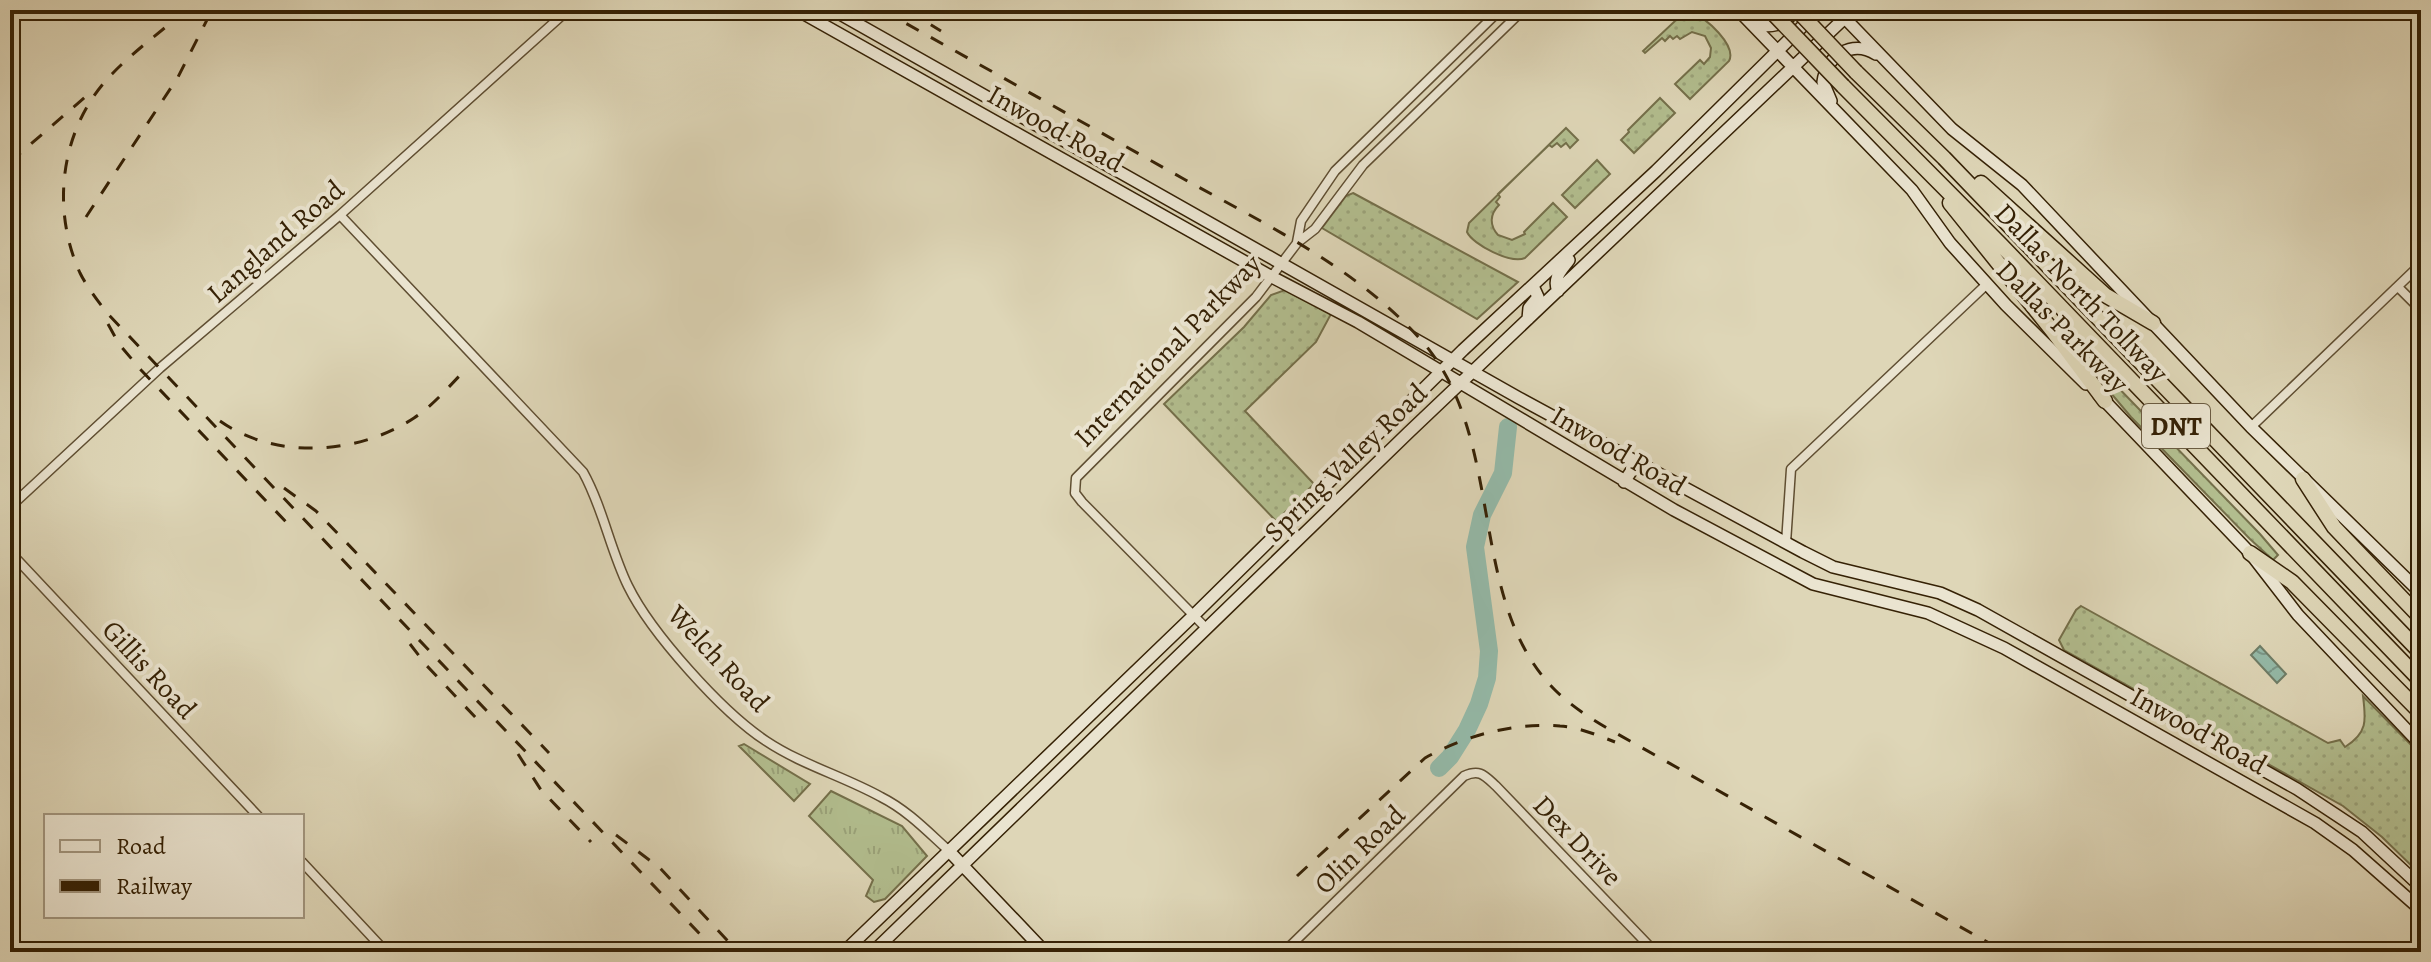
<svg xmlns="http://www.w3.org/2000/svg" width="2431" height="962" font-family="Alegreya,serif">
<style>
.grass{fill:url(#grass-dots);stroke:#746f4a;stroke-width:2}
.park{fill:url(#park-tufts);stroke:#746f4a;stroke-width:2}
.water{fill:url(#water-waves);stroke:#6e7d67;stroke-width:2}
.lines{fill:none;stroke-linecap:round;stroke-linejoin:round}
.river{stroke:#94baa9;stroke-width:18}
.street-casing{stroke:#5f4e32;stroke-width:11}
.secondary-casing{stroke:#352105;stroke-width:14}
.highway-casing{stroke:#352105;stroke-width:17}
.street{stroke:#eae4d0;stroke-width:8}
.secondary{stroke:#eae4d0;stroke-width:11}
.highway{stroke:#ded6b7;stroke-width:14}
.rail{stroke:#352105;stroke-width:3;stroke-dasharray:14 14;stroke-linecap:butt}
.highway-bridge-casing{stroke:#352105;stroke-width:17;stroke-linecap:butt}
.highway-bridge{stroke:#ded6b7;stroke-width:14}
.labels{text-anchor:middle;stroke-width:8;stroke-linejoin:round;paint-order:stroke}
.shield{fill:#eae4d0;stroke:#6b5c42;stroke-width:2}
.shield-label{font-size:26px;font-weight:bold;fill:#352105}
.street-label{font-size:28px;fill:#352105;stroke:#eae4d0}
</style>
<defs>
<pattern id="grass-dots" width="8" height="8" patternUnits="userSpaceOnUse" patternTransform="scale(2)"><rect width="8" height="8" fill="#b2bd8e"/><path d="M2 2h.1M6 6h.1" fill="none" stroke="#9aa279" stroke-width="1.8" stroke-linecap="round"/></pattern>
<pattern id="park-tufts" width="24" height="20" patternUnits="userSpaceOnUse" patternTransform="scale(2)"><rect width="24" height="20" fill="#b2bd8e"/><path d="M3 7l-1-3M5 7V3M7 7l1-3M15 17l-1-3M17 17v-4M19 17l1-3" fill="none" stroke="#9aa279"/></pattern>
<pattern id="water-waves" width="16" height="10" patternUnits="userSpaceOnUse" patternTransform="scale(2)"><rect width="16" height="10" fill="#94baa9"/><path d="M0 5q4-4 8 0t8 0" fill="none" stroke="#7a9788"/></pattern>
</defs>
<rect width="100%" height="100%" fill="#ded6b7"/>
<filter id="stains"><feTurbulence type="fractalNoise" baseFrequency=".0025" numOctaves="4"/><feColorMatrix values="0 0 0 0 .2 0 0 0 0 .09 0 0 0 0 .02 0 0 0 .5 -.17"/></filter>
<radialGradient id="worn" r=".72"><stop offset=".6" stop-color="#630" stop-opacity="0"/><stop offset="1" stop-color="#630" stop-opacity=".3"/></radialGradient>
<path class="grass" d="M1691,12C1706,17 1737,46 1729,61L1690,99L1675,84L1700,60L1704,64L1710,57L1711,48L1705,36L1692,32L1680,39L1677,36L1673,39L1670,36L1665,41L1662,38L1645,53L1643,51L1675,21Z
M1660,98L1675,113L1634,153L1621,140L1629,132L1628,130Z
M1566,128L1578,140L1570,148L1566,143L1561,147L1557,143L1552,147L1549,145L1498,194L1500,197L1496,202L1499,205C1490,214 1489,225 1498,235L1512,240L1525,234L1524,232L1553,203L1567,217L1525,258C1511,264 1473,245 1467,232L1469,223Z
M1597,160L1610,174L1575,208L1562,195Z
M1353,193L1518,282L1477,319L1322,228L1346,196Z
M1285,290L1331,314L1316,342L1245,411L1314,484L1276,521L1164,404L1244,327L1271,295Z
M2075,343L2260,534L2278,555L2273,560L2250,539L2131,417L2072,347Z
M2081,606L2328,743L2340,740L2345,747C2368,733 2366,720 2363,696L2421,755V875L2382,837L2343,806L2064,650L2059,640L2076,610Z"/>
<path class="park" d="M744,744L810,784L794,801L739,746Z
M831,791L902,826L927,856L885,899L874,902L866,896L873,880L809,816Z"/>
<path class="water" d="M2260,646L2286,674L2277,683L2251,655Z"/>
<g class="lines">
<path class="river" d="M1439,768L1450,757L1467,730L1479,704L1487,678L1489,651L1475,547L1482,515L1503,473L1508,427"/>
<defs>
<path id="street" d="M340,215L583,472C603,508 610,549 628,586C651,633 722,712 766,741C802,765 843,776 881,797C907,810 927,831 948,850
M1297,242L1301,221L1335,171L1500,10
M2398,287L2421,310
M2251,427L2421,264
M10,507L160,368L340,215L568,10
M1786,543L1791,469L1987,284
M10,552L258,816
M1207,629L1082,502L1075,493L1076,478L1256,297L1297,243L1315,229L1363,165L1523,10
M302,862L386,952
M1284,952L1464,776C1480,769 1484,775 1496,786L1655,952"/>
<path id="secondary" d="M797,10L1272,277L1358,322L1674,510L1813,584L1928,613L2004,648L2315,823L2353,850L2421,910
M833,10L1519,398L1803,552L1833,567L1940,593L1978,610L2297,789L2362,832L2421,887
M1738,10L1912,190L1950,243L2006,305L2086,384
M1837,10L1952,129L2022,185L2251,427L2421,593
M1752,22C1769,30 1785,25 1795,10
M1831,101L1823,82C1826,56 1852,39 1876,54
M1558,291C1552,278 1562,270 1569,260
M1528,319L1529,308L1538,297L1533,286
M2099,395L2250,553L2298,615L2421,745
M1624,482L1638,461
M948,850L1045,952
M844,952L1194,615L1463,350L1656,171L1819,10
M873,952L1408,433L1853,10"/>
<path id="highway" d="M1856,72L1944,158L2421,653
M1843,86L2001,245L2421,681
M1981,183L2105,295L2153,323
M1950,203L2052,330L2105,401
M2303,479L2334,527L2421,618
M2250,553L2292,582L2421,713"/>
</defs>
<use href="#street" class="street-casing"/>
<use href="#secondary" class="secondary-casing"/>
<use href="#highway" class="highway-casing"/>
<use href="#street" class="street"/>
<use href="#secondary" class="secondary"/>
<use href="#highway" class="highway"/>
<path class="rail" d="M186,10C162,31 134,51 112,74C61,126 50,207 80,273C87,287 98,301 107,313L717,952
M882,10C982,66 1082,122 1182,178C1265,224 1357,268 1421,340C1508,438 1465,600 1555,690C1572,707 1593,720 1614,732L2005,952
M907,10L941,31
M10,162L91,92
M86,217L178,77L212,10
M108,324L119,344L141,370L289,525
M220,421C275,460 358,455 414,418C434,405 451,384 468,367
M284,488L316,511L549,753
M410,644L427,666L476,718
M518,754L541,790L591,842
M616,835L660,868L738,952
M1297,876L1425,758C1464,736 1514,722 1560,726C1578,727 1597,735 1615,742"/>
<defs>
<path id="highway-bridge" d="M1770,10L1843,86
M1797,10L1856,72"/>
</defs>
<use href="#highway-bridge" class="highway-bridge-casing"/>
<use href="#highway-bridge" class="highway-bridge"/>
</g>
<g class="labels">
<rect class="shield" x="2142" y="404" width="68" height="44" rx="6"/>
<g class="shield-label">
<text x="2176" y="435">DNT</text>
</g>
<g class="street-label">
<text transform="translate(1056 128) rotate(29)" y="10">Inwood Road</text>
<text transform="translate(275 241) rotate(-41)" y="10">Langland Road</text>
<text transform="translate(2082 292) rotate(46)" y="10">Dallas North Tollway</text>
<text transform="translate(2063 326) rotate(45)" y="10">Dallas Parkway</text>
<text transform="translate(1167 350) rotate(-46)" y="10">International Parkway</text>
<text transform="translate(1619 450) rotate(30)" y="10">Inwood Road</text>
<text transform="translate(1345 462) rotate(-44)" y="10">Spring Valley Road</text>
<text transform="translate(719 658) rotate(47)" y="10">Welch Road</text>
<text transform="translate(150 669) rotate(47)" y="10">Gillis Road</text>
<text transform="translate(2199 730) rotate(29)" y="10">Inwood Road</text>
<text transform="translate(1578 840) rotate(46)" y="10">Dex Drive</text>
<text transform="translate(1359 849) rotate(-44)" y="10">Olin Road</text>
</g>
</g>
<rect width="2431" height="962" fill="none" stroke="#ded6b7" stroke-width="40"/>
<rect x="12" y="12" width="2407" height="938" fill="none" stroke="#352105" stroke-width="4"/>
<rect x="20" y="20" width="2391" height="922" fill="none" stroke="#352105" stroke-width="2"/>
<rect x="44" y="814" width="260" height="104" fill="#eae4d0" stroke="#a2967f" stroke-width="2"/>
<rect x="60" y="840" width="40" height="12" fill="#eae4d0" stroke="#a2967f" stroke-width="2"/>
<text x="116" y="854" font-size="24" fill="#352105">Road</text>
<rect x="60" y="880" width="40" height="12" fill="#352105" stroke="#a2967f" stroke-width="2"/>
<text x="116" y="894" font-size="24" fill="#352105">Railway</text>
<rect width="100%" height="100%" filter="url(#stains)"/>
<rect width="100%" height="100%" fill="url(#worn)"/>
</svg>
